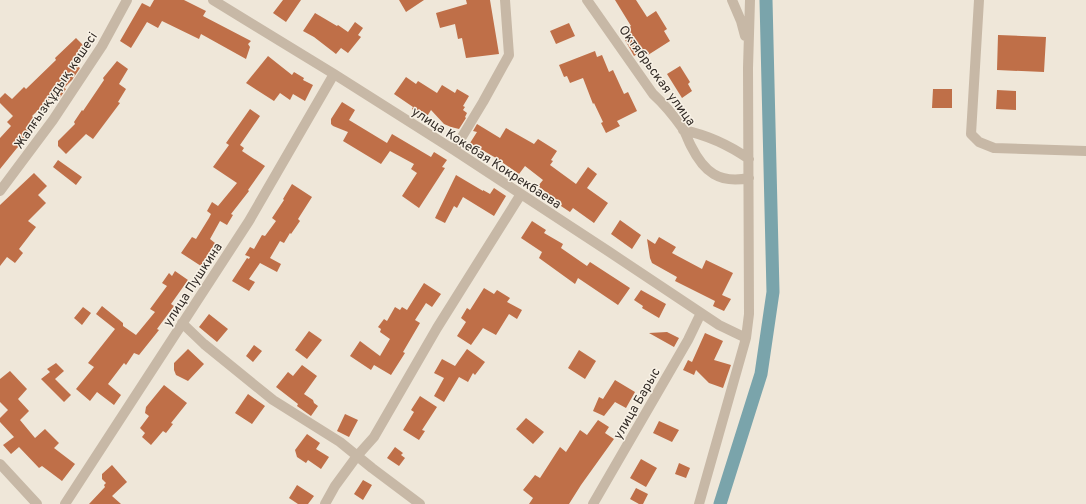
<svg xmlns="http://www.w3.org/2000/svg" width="1086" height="504" font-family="Overpass,sans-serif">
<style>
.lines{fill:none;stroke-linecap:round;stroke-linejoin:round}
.canal{stroke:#7aa4ab;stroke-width:13}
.building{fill:#bf6f48}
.minor{stroke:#c7b8a6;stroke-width:10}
.labels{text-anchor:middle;stroke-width:3;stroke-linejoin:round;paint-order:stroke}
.street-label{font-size:13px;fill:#332c27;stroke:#f8f1e5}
</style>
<rect width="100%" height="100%" fill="#efe7d9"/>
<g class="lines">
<path class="canal" d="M720,504L761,374L773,292L766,0"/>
</g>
<path class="building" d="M154,0H184L206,11L203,16L251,41L248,44L250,47L246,59L201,34L199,39L162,21L158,28L147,22L131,48L120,41L142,3L150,7Z
M283,0H301L286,22L273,13Z
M399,0H424L406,12Z
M466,0H490L499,54L466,58L462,38L458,39L455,24L440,28L436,13L467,4Z
M615,0H636L647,17L656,11L667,29L664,31L670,41L648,55L645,49L634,56L625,40L631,36L626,29L631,26Z
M315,13L337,26L338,25L348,32L355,22L363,28L358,35L361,37L348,53L341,48L336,54L314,37L303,31Z
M569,23L575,36L556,44L550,31Z
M998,35L1046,37L1044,72L997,70Z
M76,38L86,48V56L76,65L80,68L72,80L64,88L66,89L59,99L55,94L32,116L38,122L26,133L30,137L17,148L0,169V138L11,126L7,122L13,116L0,103V98L5,93L12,99L24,87L26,89L56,60L55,58Z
M595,51L597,57L602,55L609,72L613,70L624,94L628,92L637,111L617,121L620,126L606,133L601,123L603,122L594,103L593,104L583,78L570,83L567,76L564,77L559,65Z
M268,56L292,75L294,72L304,78L303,80L313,85L305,101L293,94L290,100L280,93L274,101L246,83Z
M117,61L128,69L119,84L126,89L118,102L120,103L93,139L86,134L66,154L58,146V141L75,124L74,122L82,110L83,111L104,80L103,78Z
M680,66L690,82L688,84L692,91L682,98L667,74Z
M406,77L416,84L418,81L437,93L442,85L455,93L457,89L469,96L463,106L465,107L463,110L467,113L465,117L466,118L459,129L451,127L444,124L431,110L426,118L412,109L413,107L394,94Z
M933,89H952V108H932Z
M997,90L1016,91V110L996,109Z
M342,102L355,110L349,120L387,143L392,134L431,157L434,152L447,160L442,167L445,168L419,208L402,196L417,173L411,169L414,164L390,151L381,164L343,141L348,132L333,126L331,124V119Z
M250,109L260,116L240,145L244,148L242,151L265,166L248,190L249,191L231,214L233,215L227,225L220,221L210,239L215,243L201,266L181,253L192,237L196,239L209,218L211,214L207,211L212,202L218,206L237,183L213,167L229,145L226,143Z
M477,124L500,138L506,128L534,144L538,139L557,151L551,160L553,161L550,165L576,184L588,167L597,174L587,188L608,203L594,223L573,208L570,212L561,206L562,204L538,186L543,180L525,166L519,174L496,158L470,143L477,132L473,131Z
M58,160L82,177L76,185L53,167Z
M34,173L47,186L38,195L46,203L28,221L36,227L19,249L23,253L15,263L7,257L0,266V205Z
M456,175L483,191V190L490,194L494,188L506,196L494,216L463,197L457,208L454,206L445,223L435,218Z
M292,184L312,197L298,219L300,221L291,234L290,233L284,243L280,241L270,258L281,264L277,272L260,263L249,279L255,282L249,291L232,281L247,258L249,259L250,257L245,255L250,247L254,249L262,235L265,236L276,221L272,218L284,200L283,199Z
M620,220L641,235L632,249L611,234Z
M532,221L546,230L544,233L563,244L561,248L587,266L590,262L630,288L618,305L578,278L575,284L539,258L542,252L521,238Z
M659,237L676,247L672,253L702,269L706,260L733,273L722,295L731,299L724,311L713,306L715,301L675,281L677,277L652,263L650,258L647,239L655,244Z
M175,271L188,280L171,304L174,306L157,329L159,330L139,355L134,353L126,365L124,363L108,384L121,395L114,405L97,392L90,401L76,389L94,367L88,363L115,329L96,314L102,306L123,323V326L136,335L155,312L150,309L167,286L162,283L169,273L172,276Z
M424,283L441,294L432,307L426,303L415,320L420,323L403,352L405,353L391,375L374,365L371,370L350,356L360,341L380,356L390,339L380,332L381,329L378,327L384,319L387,321L395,307L400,310L402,307L407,310Z
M484,288L494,294L497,290L510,298L507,302L522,310L517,319L509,314L496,335L483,328L471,345L457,336L466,322L461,318L467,308L470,310Z
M641,290L666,304L659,318L642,308L643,306L634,300Z
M83,307L91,313L82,325L74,318Z
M209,314L228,329L217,342L199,327Z
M309,331L322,340L307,359L295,350Z
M667,332L679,338L674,347L649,333Z
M705,333L723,341L714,360L731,365L723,388L709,383L696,370L694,375L683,370L688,360L692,362Z
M254,345L262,351L253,362L246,356Z
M188,349L204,364L188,381L176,375L174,370V363Z
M467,349L485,362L475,375L473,373L468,382L459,377L444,402L434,396L444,378L434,373L442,359L455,366Z
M579,350L596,361L585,379L568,368Z
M56,363L64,371L55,379L71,395L64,402L41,379L50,372L47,369Z
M302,365L317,376L304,394L313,400L314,403L318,406L311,416L297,406L298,404L276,387L288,372L293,376Z
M10,371L27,389L18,399L29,411L20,420L35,438L45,429L59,443L54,448L75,464L62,481L42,466L39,468L19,447L11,454L3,445L14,437L0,422V418L8,410L0,402V379Z
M615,380L635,392L626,408L615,402L604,416L593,411L599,397L603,399Z
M164,385L187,403L171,423L173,424L166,433L163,431L151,445L142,437L145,433L140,428L149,416L145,413L146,407Z
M248,394L265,406L252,424L235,413Z
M420,396L437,407L422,430L425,431L419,440L403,430L414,412L411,410Z
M345,414L358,420L349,437L337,431Z
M526,418L544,432L533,444L516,429Z
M598,420L609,427L605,433L614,439L581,485L569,504H529L533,498L523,490L535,475L540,478L560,447L566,452L580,430L587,435Z
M659,421L679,430L672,442L653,433Z
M307,434L320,443L316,449L329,457L321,469L308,460L306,463L297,457L295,450Z
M395,447L403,453L401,455L405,458L399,466L387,458Z
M641,459L657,468L646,487L630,478Z
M679,463L690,468L686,478L675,474Z
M112,465L127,482L112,496L121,504H89L105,487L104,485L106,483L102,479V474Z
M363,480L372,485L363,500L354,494Z
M297,485L314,496L308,504H298L289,498Z
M636,488L648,494L643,504H639L630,499Z"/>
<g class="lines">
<path class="minor" d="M213,0L334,74L454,150L608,251L719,325L746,338
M587,0L653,94C664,104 674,116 683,129C686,134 688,140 691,146C704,172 719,184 749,178
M732,0L741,21L745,36
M979,0L971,134L979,142L994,148L1086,151
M683,130C707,135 729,145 749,159
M454,150L483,102L509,55L505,0
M0,191L53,120L102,46L127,0
M182,323L204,344L273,400L340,442L372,468L420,504
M0,464L37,504
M65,504L249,221L334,74
M325,504L335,486L357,456L374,437L437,328L521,194
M593,504L688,340L701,313
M699,504L746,338L749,314L748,68L750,0"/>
</g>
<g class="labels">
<g class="street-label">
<text transform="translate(658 75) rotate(54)" y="5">Октябрьская улица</text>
<text transform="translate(55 90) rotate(-56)" y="5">Жалғызқұдық көшесі</text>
<text transform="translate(487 157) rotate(33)" y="5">улица Кокебая Кокрекбаева</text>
<text transform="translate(192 284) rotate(-57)" y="5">улица Пушкина</text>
<text transform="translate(636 403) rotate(-60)" y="5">улица Барыс</text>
</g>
</g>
</svg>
